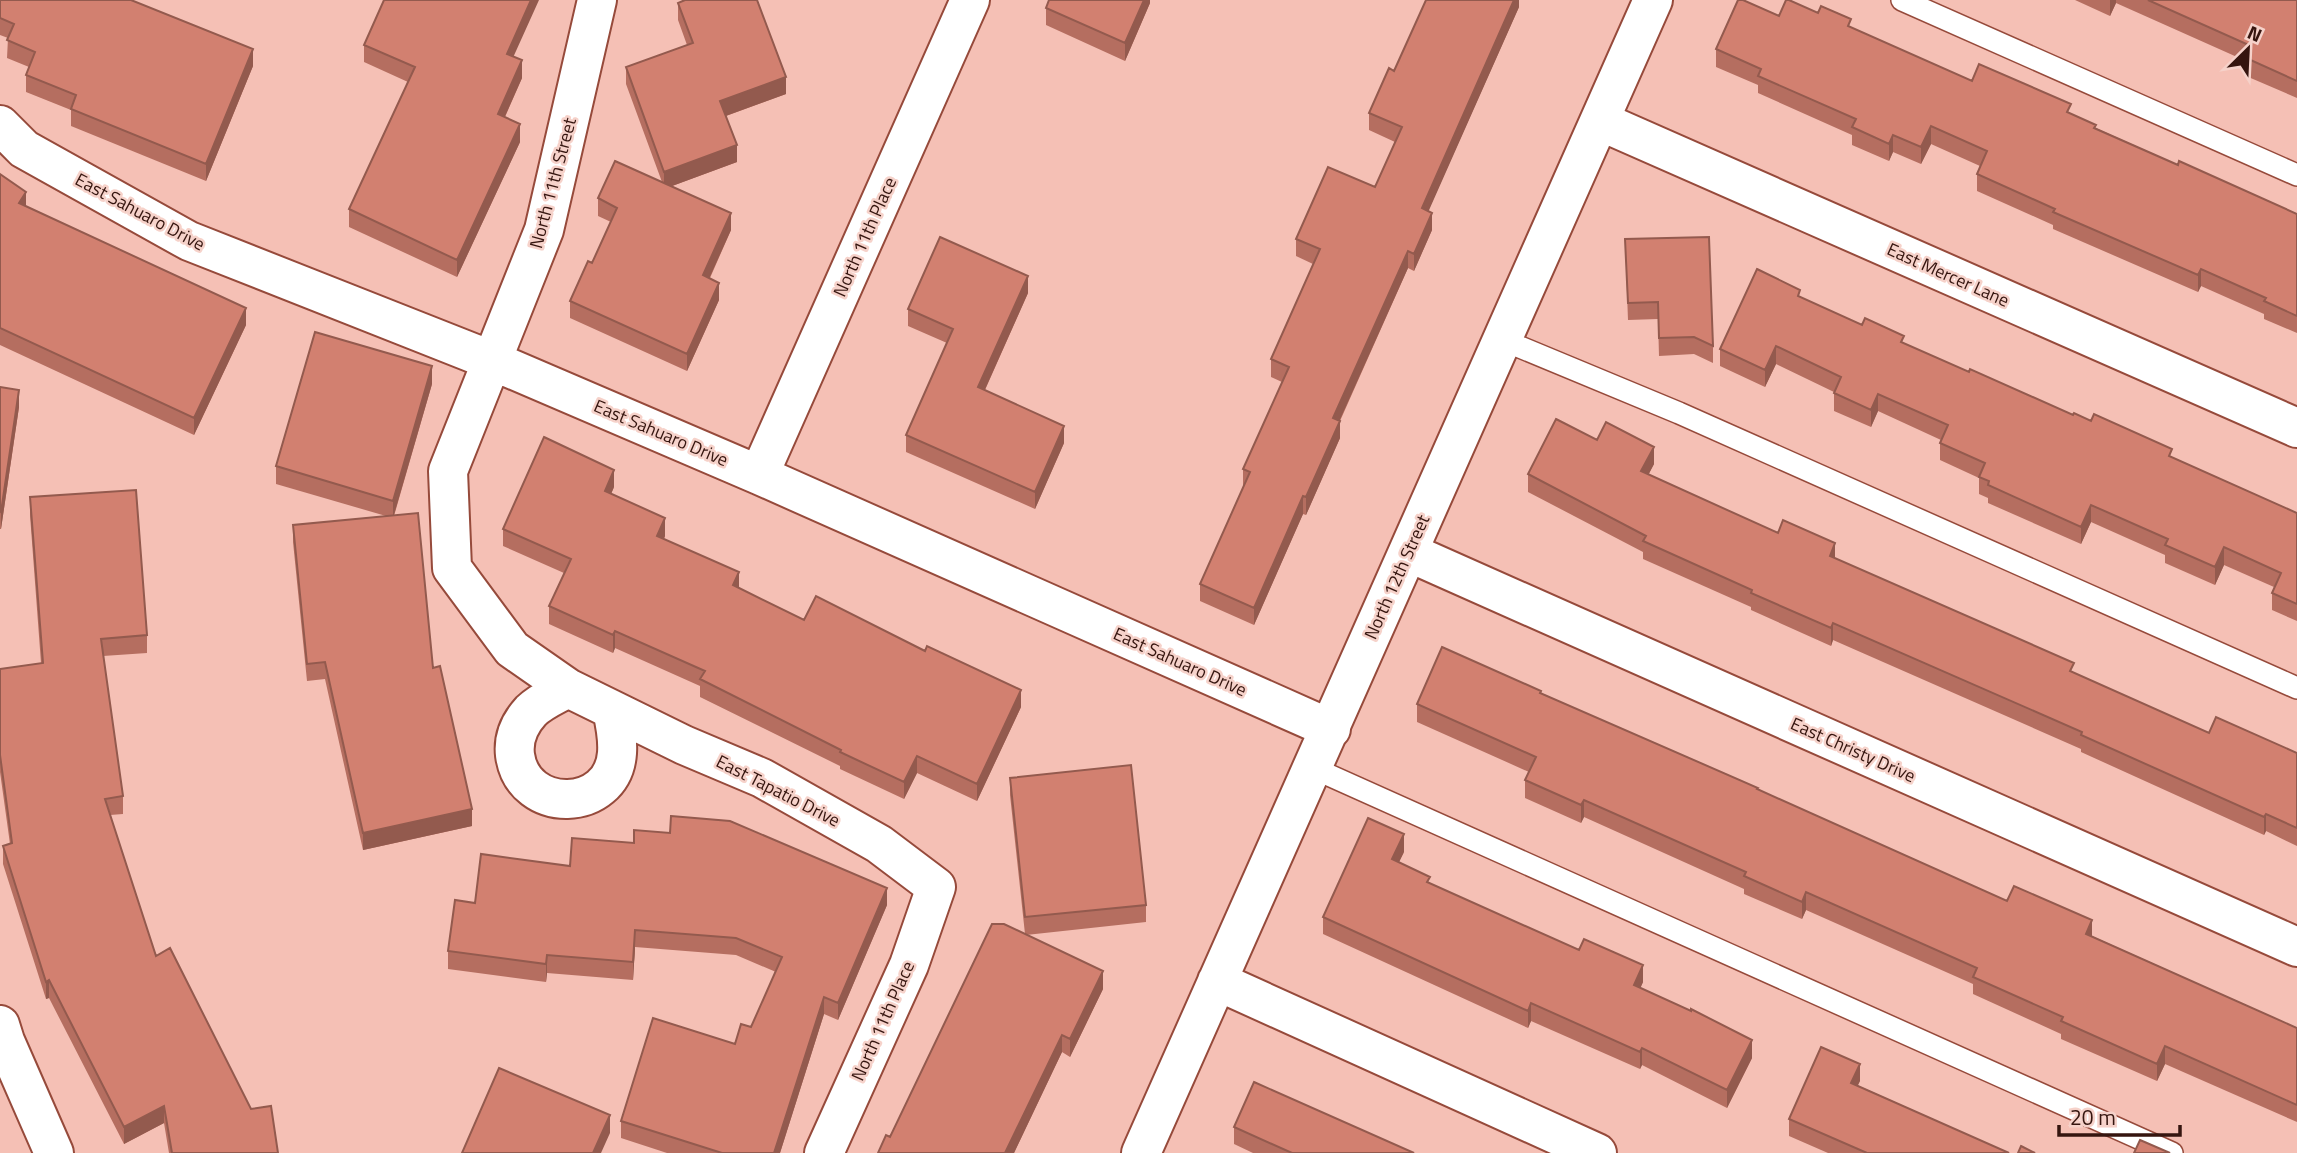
<svg xmlns="http://www.w3.org/2000/svg" width="2297" height="1153" font-family="'Titillium Web',sans-serif">
<style>
.lines{fill:none;stroke-linecap:round;stroke-linejoin:round}
.lane-casing{stroke:#964a3b;stroke-width:24}
.street-casing{stroke:#964a3b;stroke-width:42}
.lane{stroke:#fff;stroke-width:21}
.street{stroke:#fff;stroke-width:38}
.wall{fill:#b56e60}
.shaded-wall{fill:#935a4e}
.building{fill:#d28070;stroke:#935a4e;stroke-width:2}
.labels{text-anchor:middle;stroke-width:5;stroke-linejoin:round;paint-order:stroke}
.street-label{font-size:18px;fill:#35150f;stroke:#f6d2ca}
</style>
<rect width="100%" height="100%" fill="#f5c0b5"/>
<g class="lines">
<defs>
<path id="lane" d="M1902,0L2297,175
M1503,340L1679,413L2297,688
M1313,768L2172,1153"/>
<path id="street" d="M597,0L544,230L448,471L452,568L512,649L568,688L684,745L762,778L879,844L936,887L909,965L824,1153
M1600,121L2297,428
M0,125L24,149L189,241L493,361L759,475L1331,729
M759,475L970,0
M1408,552L2297,947
M568,688C556,695 541,701 531,711C520,723 513,738 515,755C523,815 613,813 617,753C618,739 615,723 612,710
M1217,981L1597,1153
M0,1025L5,1041L54,1153
M1141,1153L1653,0"/>
</defs>
<use href="#lane" class="lane-casing"/>
<use href="#street" class="street-casing"/>
<use href="#lane" class="lane"/>
<use href="#street" class="street"/>
</g>
<path class="wall" d="M0,0L253,66L206,181L71,126V110L26,92V75L29,67L7,58L8,38L0,35Z
M1150,0V3L1125,61L1046,25V8Z
M1519,0V7L1428,211L1432,230L1414,271L1408,268L1340,421V438L1306,515L1303,514L1254,625L1200,601V584L1243,487V469L1282,382L1271,377V359L1313,264L1296,256V239L1375,187L1395,142L1369,130V113L1394,71Z
M2075,0H2297V98L2246,76V61L2116,3L2110,16Z
M678,3L786,94L726,116L737,162L672,186L731,230L710,278L719,300L687,371L570,318V301L592,263L611,222L598,216V198L662,182L626,84V67L687,45L678,20Z
M1779,16L1851,27L1972,81L2071,114L2096,128L2178,165L2297,214V333L2264,319V314L2201,286L2198,292L2053,229V225L1977,191V174L1980,166L1931,144L1921,164L1893,152L1889,161L1852,145V135L1758,93V85L1716,67V49Z
M364,45L514,56L522,78L505,117L520,142L457,277L349,227V209L408,82L364,62Z
M0,174L26,206L246,325L194,435L0,345Z
M1625,239L1713,346V363L1694,354L1659,356L1658,319L1628,320Z
M1028,293L985,390L1064,443L1035,509L906,452V435L947,343L908,326V309Z
M1800,297L1862,325L1969,372L2073,415L2172,457L2297,513V621L2272,610V593L2274,587L2224,565L2215,585L2165,563V555L2091,522L2081,544L1988,503V498L1979,494V478L1940,460V443L1941,440L1878,411L1871,427L1834,411V392L1776,364L1765,387L1720,366V349Z
M432,384L394,516L472,826L363,850L325,679L307,681L293,542V525L386,516L276,484V466Z
M0,387L19,407L1,529H0Z
M1597,440L1654,464L1648,475L1835,558L2074,673L2209,733L2297,753V846L2266,831L2264,835L2081,752V749L1833,640L1831,646L1751,610V607L1643,559V552L1528,492V474Z
M614,487L611,494L665,536L664,539L739,588L804,620L1021,707L977,801L917,773L904,799L840,769V766L700,697V686L615,648L613,653L549,624V606L564,573L503,546V529Z
M30,497L147,635V653L103,656L123,796V814L110,815L156,956L278,1153H169L164,1123L124,1144L49,998L46,999L3,864V846L10,844L0,772V669L41,663L30,515Z
M1541,693L2007,901L2092,936L2297,1028V1122L2165,1064L2157,1081L2061,1039V1034L1973,994V984L1806,910L1802,919L1744,894V889L1584,817L1581,823L1525,798V780L1529,772L1417,722V704Z
M1010,778L1146,905V922L1026,935L1103,989L1070,1057L1062,1052L1014,1153H878L1025,934L1010,795Z
M1404,852L1398,863L1430,883L1643,982L1640,988L1752,1058L1727,1108L1642,1065L1640,1069L1531,1021L1528,1028L1323,934V917Z
M475,903L887,905L838,1020L824,1014L780,1153H667L621,1138V1121L735,1044L751,1027L776,972L736,955L635,947L633,980L547,973L546,982L448,969V951Z
M1860,1081L1857,1085L2009,1153H1828L1789,1136V1119Z
M1234,1127L1414,1153H1253L1234,1144Z"/>
<path class="shaded-wall" d="M531,0H539L507,71V54Z
M1144,0H1150V3L1125,61V43Z
M1514,0H1519V7L1422,226V208Z
M2110,0H2116V3L2110,16Z
M253,49V66L206,181V164Z
M522,60V78L498,132V114Z
M786,77V94L720,118V101Z
M520,124V142L457,277V260Z
M1931,126V144L1921,164V147Z
M1893,135V152L1889,161V144Z
M737,145V162L664,189V172Z
M26,192V209L19,203Z
M731,213V230L703,292V275Z
M1432,213V230L1414,271V254Z
M1408,251V268L1333,435V418Z
M2201,269V286L2198,292V275Z
M1028,276V293L978,405V387Z
M719,283V300L687,371V354Z
M246,308V325L194,435V418Z
M1776,346V364L1765,387V370Z
M432,366V384L393,518V501Z
M19,390V407L1,529V512Z
M1878,394V411L1871,427V410Z
M1340,421V438L1306,515V497Z
M1064,426V443L1035,509V492Z
M1654,447V464L1641,489V471Z
M614,470V487L605,508V491Z
M1303,496V514L1254,625V608Z
M2091,505V522L2081,544V527Z
M665,518V536L657,553V536Z
M1835,543V561L1830,556Z
M2224,547V565L2215,585V567Z
M739,572V590L733,585Z
M1833,623V640L1831,646V628Z
M615,631V648L613,653V635Z
M1021,690V707L977,801V784Z
M917,756V773L904,799V782Z
M1584,800V817L1581,823V805Z
M472,809V826L363,850V833Z
M2266,814V831L2264,835V817Z
M1404,834V852L1392,877V859Z
M887,888V905L838,1020V1003Z
M1806,892V910L1802,919V902Z
M2092,920V938L2086,934Z
M635,930V947L633,980V962Z
M547,955V973L546,982V964Z
M1643,965V982L1634,1003V985Z
M1103,971V989L1070,1057V1039Z
M49,980V998L46,999V982Z
M824,997V1014L780,1153H774Z
M1531,1003V1021L1528,1028V1011Z
M1062,1035V1052L1014,1153H1005Z
M1752,1040V1058L1727,1108V1090Z
M2165,1046V1064L2157,1081V1064Z
M1642,1048V1065L1640,1069V1052Z
M1860,1064V1081L1851,1100V1083Z
M164,1106V1123L124,1144V1127Z
M610,1115V1133L601,1153H593Z"/>
<path class="building" d="M0,0H131L253,49L206,164L71,109L76,95L26,75L35,52L7,40L14,24L0,18Z
M384,0H531L507,54L522,60L498,114L520,124L457,260L349,209L415,67L364,45Z
M685,0H757L786,77L720,101L737,145L664,172L626,67L693,43L678,3Z
M1049,0H1144L1125,43L1046,8Z
M1426,0H1514L1422,208L1432,213L1414,254L1408,251L1333,418L1340,421L1306,497L1303,496L1254,608L1200,584L1250,472L1243,469L1289,367L1271,359L1320,249L1296,239L1328,167L1375,187L1402,127L1369,113L1389,68L1394,71Z
M1738,0H1743L1779,16L1786,0H1789L1818,13L1821,6L1851,19L1848,26L1972,81L1979,64L2071,104L2067,112L2096,125L2094,128L2178,165L2179,161L2297,214V316L2264,301L2266,298L2201,269L2198,275L2053,212L2055,209L1977,174L1987,151L1931,126L1921,147L1893,135L1889,144L1852,127L1856,119L1758,76L1761,69L1716,49Z
M2148,0H2297V81L2246,58L2251,46Z
M615,161L731,213L703,275L719,283L687,354L570,301L588,261L592,263L617,208L598,198Z
M0,174L26,192L19,203L246,308L194,418L0,328Z
M940,237L1028,276L978,387L1064,426L1035,492L906,435L953,329L908,309Z
M1709,237L1713,346L1694,337L1659,338L1658,302L1628,303L1625,239Z
M1757,269L1800,290L1798,296L1862,325L1865,318L1904,336L1901,342L1969,372L1970,369L2073,415L2074,413L2091,421L2094,414L2172,449L2169,456L2297,513V604L2272,593L2281,573L2224,547L2215,567L2165,545L2168,539L2091,505L2081,527L1988,485L1989,481L1979,477L1985,463L1940,443L1948,425L1878,394L1871,410L1834,393L1841,377L1776,346L1765,370L1720,349Z
M315,332L432,366L393,501L276,466Z
M0,387L19,390L1,512L0,511Z
M1556,419L1597,440L1606,422L1654,447L1641,471L1778,533L1783,520L1835,543L1830,556L2074,663L2070,671L2209,733L2216,717L2297,753V828L2266,814L2264,817L2081,735L2082,732L1833,623L1831,628L1751,593L1752,590L1643,541L1646,536L1528,474Z
M544,437L614,470L605,491L665,518L657,536L739,572L733,585L804,620L816,596L925,651L927,646L1021,690L977,784L917,756L904,782L840,752L841,750L700,679L705,671L615,631L613,635L549,606L571,559L503,529Z
M136,490L147,635L101,639L123,796L105,799L156,956L170,948L251,1109L271,1106L278,1153H172L164,1106L124,1127L49,980L46,982L3,846L12,843L0,755V669L43,663L30,497Z
M418,513L433,668L440,666L472,809L363,833L325,662L307,664L293,525Z
M1442,647L1541,691L1540,693L1758,788L1757,789L2007,901L2014,886L2092,920L2086,934L2297,1028V1105L2165,1046L2157,1064L2061,1021L2063,1017L1973,977L1977,968L1806,892L1802,902L1744,876L1746,872L1584,800L1581,805L1525,780L1536,757L1417,704Z
M1131,765L1146,905L1025,917L1010,778Z
M671,816L730,821L887,888L838,1003L824,997L774,1153H722L621,1121L653,1018L735,1044L741,1024L751,1027L782,957L736,938L635,930L633,962L547,955L546,964L448,951L455,900L475,903L481,854L570,866L572,838L634,843V830L670,833Z
M1368,818L1404,834L1392,859L1430,877L1427,882L1579,950L1584,939L1643,965L1634,985L1691,1011V1009L1752,1040L1727,1090L1642,1048L1640,1052L1531,1003L1528,1011L1323,917Z
M992,924H1004L1103,971L1070,1039L1062,1035L1005,1153H878L886,1135L890,1137Z
M1821,1047L1860,1064L1851,1083L2009,1153H1867L1789,1119Z
M499,1068L610,1115L593,1153H462Z
M1254,1082L1414,1153H1292L1234,1127Z
M2140,1140L2170,1153H2134Z
M2021,1146L2035,1153H2018Z"/>
<g class="labels">
<g class="street-label">
<text transform="translate(553 183) rotate(-75)" y="6">North 11th Street</text>
<text transform="translate(140 212) rotate(28)" y="6">East Sahuaro Drive</text>
<text transform="translate(865 237) rotate(-66)" y="6">North 11th Place</text>
<text transform="translate(1948 275) rotate(24)" y="6">East Mercer Lane</text>
<text transform="translate(661 433) rotate(23)" y="6">East Sahuaro Drive</text>
<text transform="translate(1397 577) rotate(-66)" y="6">North 12th Street</text>
<text transform="translate(1180 662) rotate(24)" y="6">East Sahuaro Drive</text>
<text transform="translate(1853 750) rotate(24)" y="6">East Christy Drive</text>
<text transform="translate(778 791) rotate(27)" y="6">East Tapatio Drive</text>
<text transform="translate(883 1021) rotate(-66)" y="6">North 11th Place</text>
</g>
</g>
<g transform="translate(2248 49) rotate(24)" stroke="#f6d2ca" stroke-width="5" paint-order="stroke">
<path d="M0-5L12 26L0 18L-12 26Z" fill="#35150f"/>
<text y="-10" font-size="19" font-weight="bold" text-anchor="middle" fill="#35150f">N</text>
</g>
<path d="M2059 1125v10h121v-10" fill="none" stroke="#35150f" stroke-width="3.5"/>
<text x="2070" y="1125" font-size="21" fill="#35150f" stroke="#f6d2ca" stroke-width="5" paint-order="stroke">20 m</text>
</svg>
